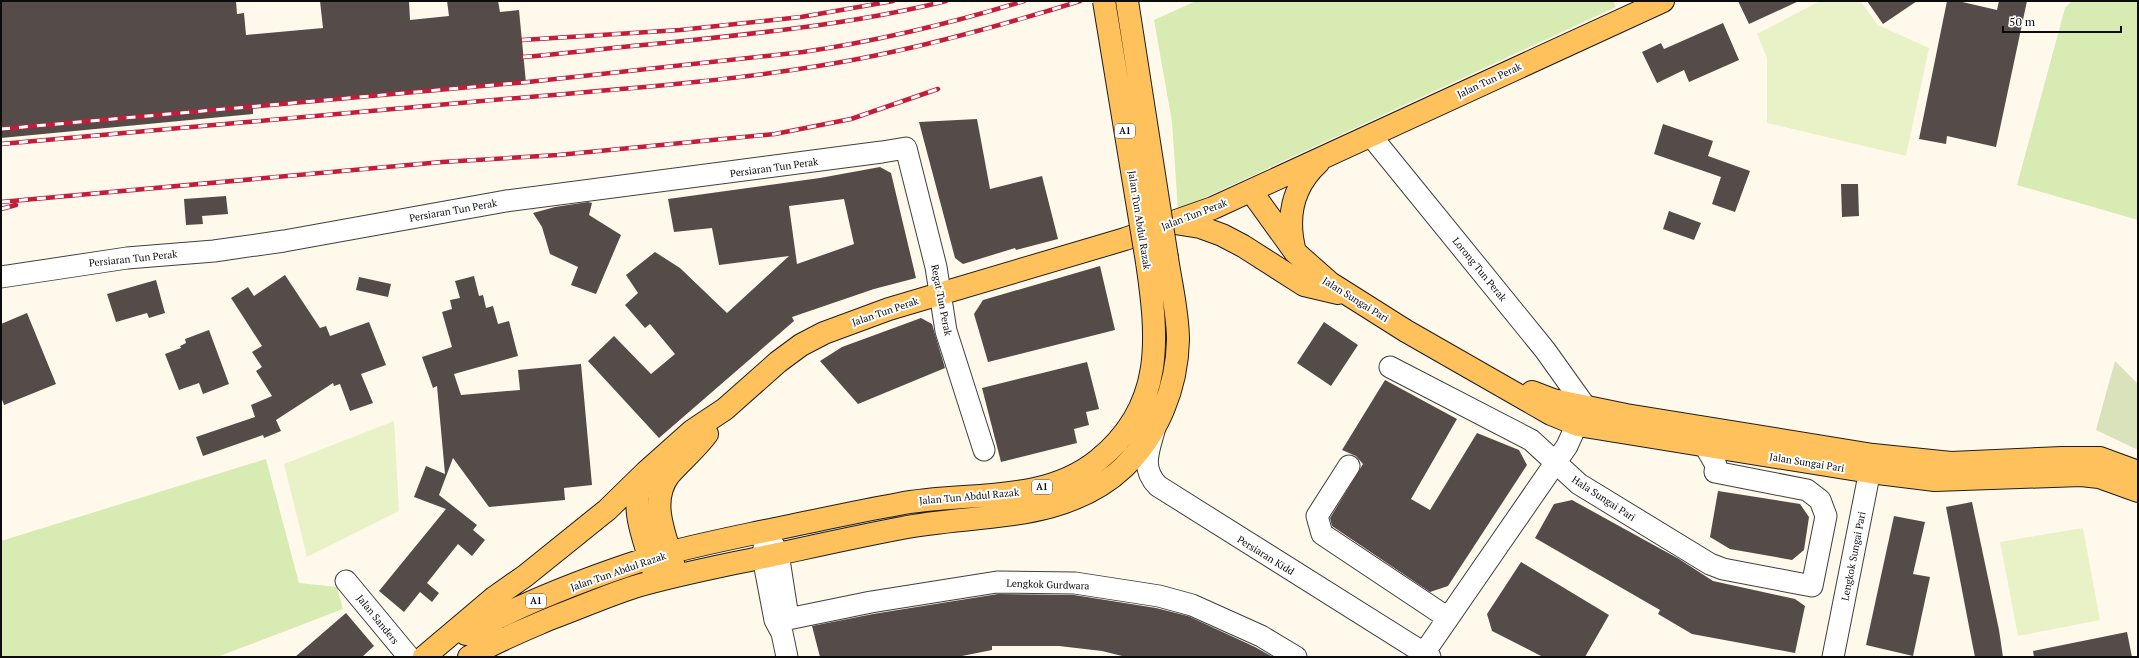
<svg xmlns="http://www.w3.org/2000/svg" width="2139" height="658" font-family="'PT Serif',serif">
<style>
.green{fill:#d8ebb3}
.cemetery{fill:#dae2bc}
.pitch{fill:#e8f2c6}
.building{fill:#554b48;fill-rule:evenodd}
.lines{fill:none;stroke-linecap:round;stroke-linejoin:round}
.minor-casing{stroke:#3f3f3f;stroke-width:23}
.major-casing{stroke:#1d1d1d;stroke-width:24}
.minor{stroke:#fff;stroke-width:21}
.major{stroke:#ffc15b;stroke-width:22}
.rail-casing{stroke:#c31d3b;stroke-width:4.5}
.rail{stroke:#fff;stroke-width:3;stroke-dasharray:9;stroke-linecap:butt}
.major-bridge-casing{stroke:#1d1d1d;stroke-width:24;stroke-linecap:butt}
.major-bridge{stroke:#ffc15b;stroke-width:22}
.labels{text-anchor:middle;stroke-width:4;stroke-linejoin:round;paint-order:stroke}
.shield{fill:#fff;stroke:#555;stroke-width:1}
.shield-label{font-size:9px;font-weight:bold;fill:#0c0c0c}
.street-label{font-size:10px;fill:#0c0c0c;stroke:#fff}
</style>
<rect width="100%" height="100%" fill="#fff9eb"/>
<path class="green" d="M1196,1H1613L1616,7L1178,210L1172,122L1154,20Z
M2072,1H2138V220L2017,185L2065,8Z
M266,459L299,583L337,587L343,609L217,657H1V541Z"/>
<path class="cemetery" d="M2115,361L2138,384V450L2096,430Z"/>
<path class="pitch" d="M1820,1H1860L1878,25L1929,48L1906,156L1767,123V58L1757,34Z
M394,421L399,511L307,557L284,464Z
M2083,528L2100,620L2018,636L2000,542Z"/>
<path class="building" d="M1,1H236L237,14L244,13L246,35L323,28L320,1H409L410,20L449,16L447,1H498L500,12L519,10L526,83L253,108V114L1,138Z
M1738,1H1799L1749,24Z
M1867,1H1917L1883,24Z
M1947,1H1958L1997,10L1999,1H2027L1996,147L1947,136L1946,144L1919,139Z
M1723,23L1739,60L1689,82L1684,70L1657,83L1642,52L1661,43L1664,49Z
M977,119L990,189L1042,176L1058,239L1016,250L1015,248L963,264L955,258L919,122Z
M1663,124L1713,141L1708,156L1750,171L1735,212L1712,204L1721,177L1654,154Z
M880,167L891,173L916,278L874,289L792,317L794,321L659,438L588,361L614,336L651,374L675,354L650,324L645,328L625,305L638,293L626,275L655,252L680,268L727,313L789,256L719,265L712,228L674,232L668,199L820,178ZM844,199L854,244L797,264L789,206Z
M1841,184H1858L1859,216L1842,217Z
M226,196L228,214L202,216L203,224L186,225L184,199Z
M588,202L592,203L589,215L621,235L596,294L571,285L578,267L550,254L542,227L533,213L555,207Z
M1669,211L1701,223L1694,240L1663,229Z
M1100,266L1115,330L988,362L974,314L983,300Z
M285,275L320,328L326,326L330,336L369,322L386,365L361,374L373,403L350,411L340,384L334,386L333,383L276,420L281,431L264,438L263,435L203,456L196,437L255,417L251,405L272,396L256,371L262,367L252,352L262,346L231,298L248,287L254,296Z
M474,276L479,296L483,295L486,308L493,306L498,324L509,321L518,356L454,374L461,395L520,390L518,370L581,364L592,485L564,488L565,500L489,507L453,458L439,495L477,525L473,530L485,540L472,556L458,544L427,583L439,593L432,602L420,592L404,612L379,591L446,509L414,497L426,466L445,474L437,386L433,388L422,357L452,347L442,312L452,309L450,300L460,298L455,281Z
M359,277L391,284L388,297L356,290Z
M156,280L165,313L149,318L147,313L116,322L107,294Z
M27,313L56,384L4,405L1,397V324Z
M921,318L932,324L945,368L858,404L820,361L842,347Z
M1324,322L1358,345L1331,386L1297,363Z
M209,330L229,384L203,394L199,383L179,390L165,354L181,348L180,346L186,343L185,339Z
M1087,362L1099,409L1086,412L1089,425L1074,429L1077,443L1001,462L982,388Z
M1385,380L1457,419L1411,499L1430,510L1477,433L1519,450L1527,465L1448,586L1430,592L1332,526L1330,518L1363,464L1356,456L1342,450Z
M1718,491L1800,504L1809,517L1804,550L1792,560L1730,549L1710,537Z
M1572,500L1679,559L1713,581L1795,599L1805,606L1795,653L1692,634L1658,614L1660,610L1535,538L1554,504Z
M1972,502L1999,630L2003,657H1975L1972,642L1946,507Z
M1894,516L1925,522L1913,574L1930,577L1913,656L1866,645Z
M1521,562L1609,615L1585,657H1543L1492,631L1487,614Z
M998,594L1074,595L1156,608L1188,616L1255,647L1273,657H1126L1102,651L1059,646H992V650L957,657H820L812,626L873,614Z
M346,613L374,646L362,657H295Z
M2127,632L2132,657H2034L2033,651Z"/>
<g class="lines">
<defs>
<path id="minor" d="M1371,136L1545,350L1585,406L1567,446L1424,653
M1,277L127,258L214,251L284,241L506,201L882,152L906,148L936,267L946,331L984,450
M1390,367L1531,440L1579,484L1710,564L1723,569L1812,586L1826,516L1820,500L1807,490L1715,472L1716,465L1705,446
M1154,431C1148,452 1141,469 1158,486L1430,657
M1349,466L1317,516L1322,534L1448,618
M766,531L763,557L775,620L782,633L787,657
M770,539L778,553L787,611
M346,581L409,657
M788,619L871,602L997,582L1075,583L1159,596L1192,605L1261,636L1296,657
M1833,657L1873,455"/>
<path id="major" d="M1251,191L1295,252L1330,283L1406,331L1551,414L1578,425L1870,472L1935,480L2081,475L2099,477L2138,491
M1175,223L1200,227L1222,235L1243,246L1304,285L1338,293
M1295,252C1286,218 1292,187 1318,163
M1532,392L1553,400L1626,415L1873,455L1951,463L2062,458H2100L2138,472
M644,475C628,509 645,539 654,573
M674,567C667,538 648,503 669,475C681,461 696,449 707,434
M466,634C521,604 590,577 649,558C687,547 727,539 765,531C810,522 854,512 899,504C965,491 1043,505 1098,460C1165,406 1158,338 1147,262
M424,657L495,597L525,576L607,510L646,472L692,431L725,409L778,362L801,345L824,333L889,309L1125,239L1213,208L1663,1
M469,657C496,641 524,630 552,618C579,608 606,596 634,587C675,575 717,567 759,558C806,548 854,537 902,528C977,513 1064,524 1124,467C1158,434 1177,388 1178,340C1178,313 1171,285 1167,258"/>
</defs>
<use href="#minor" class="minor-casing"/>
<use href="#major" class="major-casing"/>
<use href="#minor" class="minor"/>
<use href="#major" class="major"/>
<defs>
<path id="rail" d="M522,40L680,30L801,17L893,1
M523,57C570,53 617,47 665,43C759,33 854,24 946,1
M1,129L528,82L803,52C877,41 952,23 1024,1
M1,144C158,130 314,116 471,102C592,91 715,84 836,63C918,49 1000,26 1080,1
M1,202L442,162L558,155L775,134L851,119L938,89
M1,209L16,205"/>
</defs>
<use href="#rail" class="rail-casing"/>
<use href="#rail" class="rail"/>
<defs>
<path id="major-bridge" d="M1104,1L1147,262
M1127,1L1167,258"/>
</defs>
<use href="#major-bridge" class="major-bridge-casing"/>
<use href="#major-bridge" class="major-bridge"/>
</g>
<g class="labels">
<g class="shield">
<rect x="1115" y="124" width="20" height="14" rx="3"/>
<rect x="1032" y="480" width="20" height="14" rx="3"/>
<rect x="526" y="594" width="20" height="14" rx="3"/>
</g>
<g class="shield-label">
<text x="1125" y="134">A1</text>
<text x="1042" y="490">A1</text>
<text x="536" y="604">A1</text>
</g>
<g class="street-label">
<text transform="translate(1489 80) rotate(-25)" y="4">Jalan Tun Perak</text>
<text transform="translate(774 167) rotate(-8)" y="4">Persiaran Tun Perak</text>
<text transform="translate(453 210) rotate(-10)" y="4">Persiaran Tun Perak</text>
<text transform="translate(1194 214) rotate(-21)" y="4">Jalan Tun Perak</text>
<text transform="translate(1140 220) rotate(81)" y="4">Jalan Tun Abdul Razak</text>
<text transform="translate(133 258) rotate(-6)" y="4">Persiaran Tun Perak</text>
<text transform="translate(1480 269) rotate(51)" y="4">Lorong Tun Perak</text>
<text transform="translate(1356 299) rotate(32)" y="4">Jalan Sungai Pari</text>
<text transform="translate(942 300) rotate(79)" y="4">Regat Tun Perak</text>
<text transform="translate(885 311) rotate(-19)" y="4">Jalan Tun Perak</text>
<text transform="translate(1807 462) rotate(9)" y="4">Jalan Sungai Pari</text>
<text transform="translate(969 496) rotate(-5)" y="4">Jalan Tun Abdul Razak</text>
<text transform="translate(1604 498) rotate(33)" y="4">Hala Sungai Pari</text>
<text transform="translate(1266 555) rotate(32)" y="4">Persiaran Kidd</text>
<text transform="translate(1853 556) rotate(-79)" y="4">Lengkok Sungai Pari</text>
<text transform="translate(618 571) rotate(-19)" y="4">Jalan Tun Abdul Razak</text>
<text transform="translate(1048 584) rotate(2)" y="4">Lengkok Gurdwara</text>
<text transform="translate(378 619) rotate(51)" y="4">Jalan Sanders</text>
</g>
</g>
<rect width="2139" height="658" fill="none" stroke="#0c0c0c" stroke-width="4"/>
<path d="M2003 26v6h118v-6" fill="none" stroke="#0c0c0c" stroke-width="2"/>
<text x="2009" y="26" font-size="12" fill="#0c0c0c" stroke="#ffffff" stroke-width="3" paint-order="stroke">50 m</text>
</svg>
